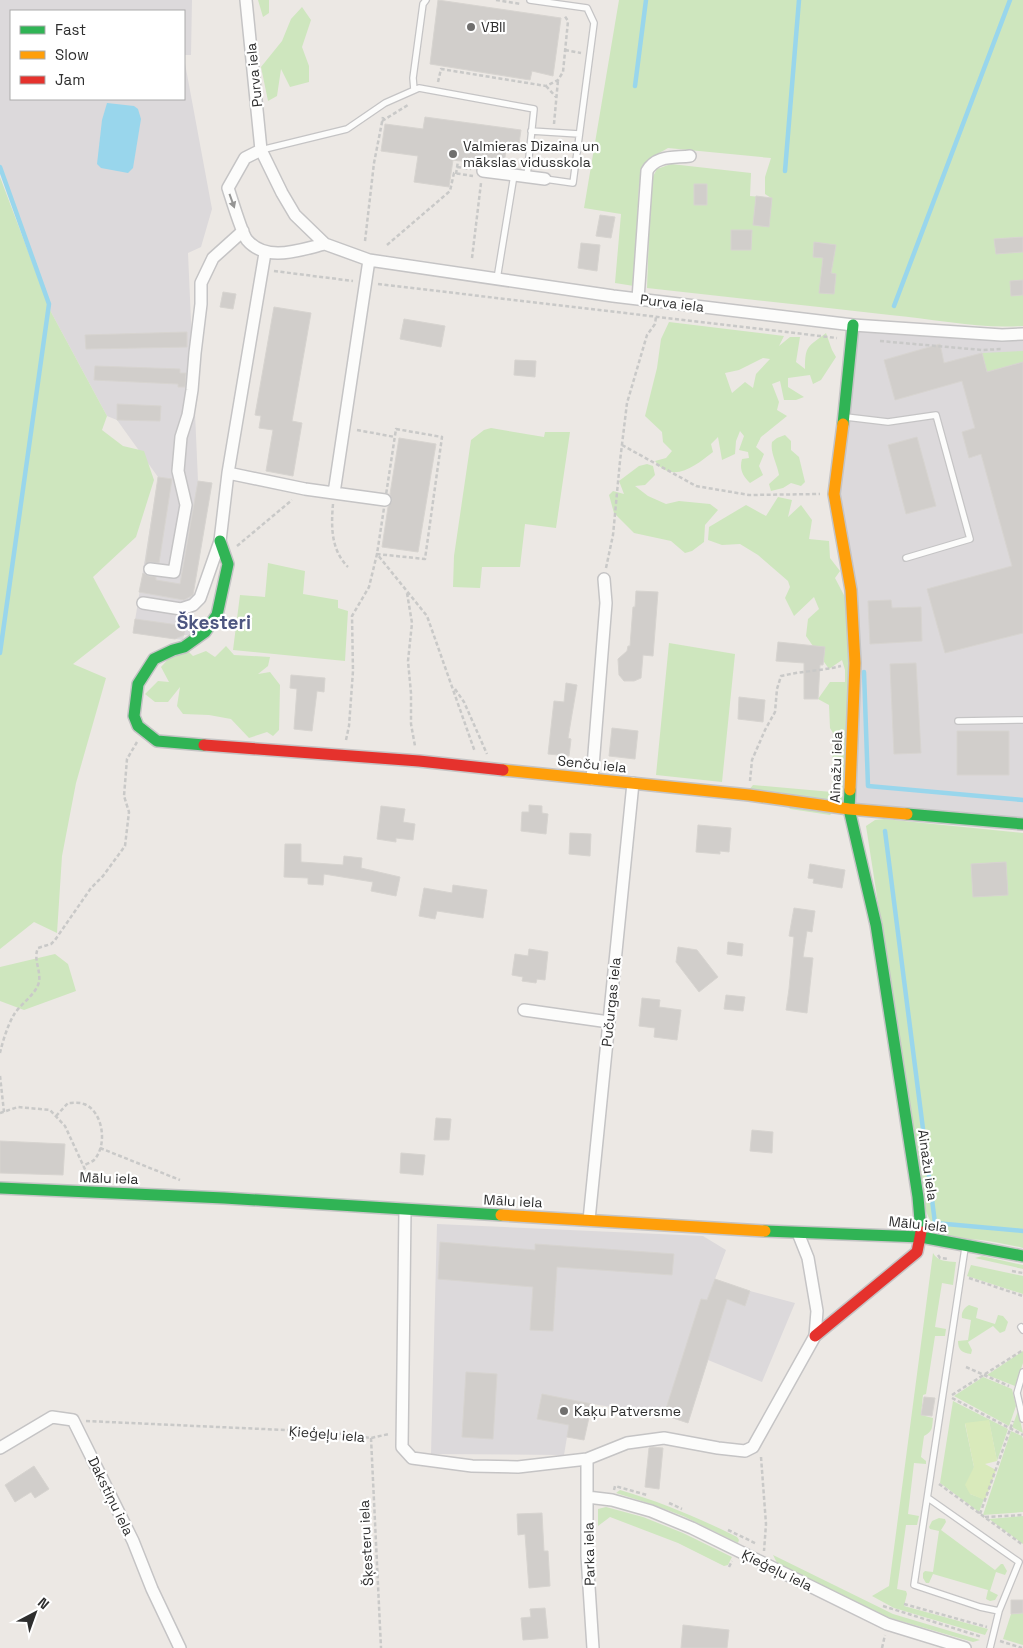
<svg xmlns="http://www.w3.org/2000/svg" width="1023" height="1648" font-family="'Space Grotesk',sans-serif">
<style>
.industrial{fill:#dcd9db}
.green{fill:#cee6be;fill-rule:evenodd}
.pitch{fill:#d9eabb}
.water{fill:#99d6ec}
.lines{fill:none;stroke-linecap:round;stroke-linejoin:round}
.stream{stroke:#99d6ec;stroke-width:4.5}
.building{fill:#d1cecb;stroke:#d7d4d0}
.lane-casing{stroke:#c5c4c5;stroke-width:8}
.street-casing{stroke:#c5c4c5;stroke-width:14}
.fast-casing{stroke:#c5c4c5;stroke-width:14}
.slow-casing{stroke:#c5c4c5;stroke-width:14}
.jam-casing{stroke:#c5c4c5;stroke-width:14}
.path{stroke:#c9c9c8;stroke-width:2.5;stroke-dasharray:4 2.5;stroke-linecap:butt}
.lane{stroke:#fcfcfb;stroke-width:5.5}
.street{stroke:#fcfcfb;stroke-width:11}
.fast{stroke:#30b455;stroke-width:11}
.slow{stroke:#ff9f0a;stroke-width:11}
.jam{stroke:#e5322d;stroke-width:11}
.oneway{fill:#959594}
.poi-dot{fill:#706f6e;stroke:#fff;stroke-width:2}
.labels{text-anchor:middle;stroke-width:4.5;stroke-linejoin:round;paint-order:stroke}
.poi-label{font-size:14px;fill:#2e2e2e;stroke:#fff;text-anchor:start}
.street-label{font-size:14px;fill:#2e2e2e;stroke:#fff}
.district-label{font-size:19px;font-weight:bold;fill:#4d5680;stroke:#fff}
</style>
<rect width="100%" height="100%" fill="#ece8e4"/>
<path class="industrial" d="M0,0H192L191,55H184V11H11V99H184V58L212,209L201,247L188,253L198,481L212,483L192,601L194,636L184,635L183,640L133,633L158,477L117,420L107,416L51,312L0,167Z
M853,325L1023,334V825L849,809L855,663L838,461Z
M437,1224L703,1236L726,1250L715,1279L750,1291L795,1303L762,1382L708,1360L688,1423L664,1415L592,1404L584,1440L567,1437L564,1455L431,1454Z"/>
<path class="green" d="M258,0H269V13L263,17Z
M619,0H1023V326C978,329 935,319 890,315C809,306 728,297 647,288L651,180L657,169L671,164L751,173L750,196L771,198L765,194V177L771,158L668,148L654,156L644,168L639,185L634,286L615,283L621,214L584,208Z
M302,7L311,20L302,47L309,66V82L290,87L281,69L277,96L268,101L261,67L282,41L291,19Z
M0,177L51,312L107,416L102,430L123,446L144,451L154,480L136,537L93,577L120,627L73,664L106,678L76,783L62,856L57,933L34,922L0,949Z
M669,322L784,336L779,346L790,337H800L796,362L805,369C805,345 808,347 826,333L832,350L836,357L821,380L813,384L810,375L788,378V387L804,397L796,400H784L780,381L772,384L779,402L777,410L787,416L761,437L756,447L764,454L759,466L763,475L750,483C743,476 739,470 742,459L749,458L748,452L739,450L744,436L740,431L736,441L735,454L722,460L718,437L711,444L713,452C696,465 673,485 655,461L666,458L672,451L663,442L662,432L645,416L657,368L661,339ZM763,358L770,359L756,374L753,388L745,382L732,393L725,373L739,370Z
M1023,351V362L987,372L982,353Z
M491,428L544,437L545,432H570L556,528L525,524L520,567H482L480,588L453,587L454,556L471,440L484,430Z
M785,435L791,441V450L799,457L805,482L801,486L791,483L783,488L771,491L769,484L779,475C777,463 770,453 772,442L777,438Z
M647,464L653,466L655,475L645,485L635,486L648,496L666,504L679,501L710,504L718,510L705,525L704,542L692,551L685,553L671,541L634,533L614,513L609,495L613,491L624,494L619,481L639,466Z
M778,497L792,500L788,517L801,505L812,520L809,539L829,541L830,558L840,571L835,578L846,599L853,790L830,815L790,809L779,792L748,791L753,785L832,792L833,733L830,728L829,705L818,699L830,682H845V670L842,660L829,669L806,636L808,619L819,609L814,597L794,616L785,598L790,587L788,581L758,555L740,544L722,545L708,540L709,527L746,505L766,516Z
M268,563L305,571L303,594L338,600V608L348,611L345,661L233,650L240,595L265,597Z
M669,643L735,654L722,782L656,775Z
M226,646L234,655L270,657L268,666L258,674L270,672L280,685L279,730L273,736L267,732L249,738L231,719L209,715L183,714L177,706L180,687L168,702H155L145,694L158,681L169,682L161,667L171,656L188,651L193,656L206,651L215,657Z
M884,819L1023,833V1248C1011,1245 1000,1243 988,1241C961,1237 937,1242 926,1211L866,826L875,820Z
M55,954L68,964L76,991L24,1010L0,1001V967Z
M933,1253C938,1262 947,1261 956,1262L953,1285L942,1283L935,1327L946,1329L945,1336H935L926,1394L923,1395L921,1415L933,1418C932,1428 933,1431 924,1436L921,1457L926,1461V1464L914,1463L908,1514L919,1516L917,1525H906L897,1589L906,1591L907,1594L904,1606L988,1629L985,1635L894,1608L872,1596L889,1586Z
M982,1256L1023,1265V1269L975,1258Z
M971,1265L1023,1276V1294L967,1276Z
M969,1305L978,1308L976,1318L995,1324L998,1315L1003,1316L1008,1322L1005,1331L1000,1333L993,1326L968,1342L972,1350L971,1354C962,1353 958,1350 958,1341L968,1340L971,1320L962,1318C961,1312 964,1308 969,1305Z
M1023,1351V1363L1015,1386L987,1375Z
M983,1377L1012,1389L1016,1406L1009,1426L954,1396Z
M953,1401L1008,1429L997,1461L989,1421L965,1424L974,1467L970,1494L984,1499L979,1512L940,1483Z
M1018,1411L1023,1433L1012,1427Z
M1011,1431L1022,1436L1023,1439V1512L983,1515Z
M620,1490C661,1502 699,1518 737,1537L739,1540L738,1543L683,1516L651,1504L616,1493Z
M606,1507L643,1517L683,1533L732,1557L728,1565L724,1566L678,1543L610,1517L598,1526V1509Z
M1023,1516V1544L989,1519Z
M939,1518L945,1519L946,1522L941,1530L995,1570L1001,1564H1003L1007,1571L1005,1575L996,1572L990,1591L998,1595L995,1600L990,1601L986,1599L988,1590L933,1574L929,1583H926L923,1578V1573L925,1571L933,1572L939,1531L930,1529L929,1527L932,1521Z
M773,1555L893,1614L980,1640L973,1642L887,1617L777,1563Z
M1023,1613V1645L1003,1639L1011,1614Z"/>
<path class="pitch" d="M989,1420L997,1461L985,1464L996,1470L985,1500L970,1494L965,1485L974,1467L965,1423Z"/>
<path class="water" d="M107,103L134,106L138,109L141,119L133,168L128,173L101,168L97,164L102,120Z"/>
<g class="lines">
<path class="stream" d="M635,86L646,0
M0,167L49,304L0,653
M785,171L799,0
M894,306L1010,0
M864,672L868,786L1023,800
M885,831L935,1223L1023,1231"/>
</g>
<path class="building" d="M438,0L561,18L553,76L532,71L530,80L430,64Z
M425,117L521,130L518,150L506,149L504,166L453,160L449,187L414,182L418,156L381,151L385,124L423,129Z
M694,184H707V205H694Z
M756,196L772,198L769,227L753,225Z
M600,215L615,217L611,238L596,236Z
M731,230H752L751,250H731Z
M1023,237V252L996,254L994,239Z
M814,242L836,245L831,273L836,274L834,294L819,293L823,258L813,257Z
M581,243L600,245L597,271L578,268Z
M1023,280V295L1011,296L1010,281Z
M223,292L236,294L233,309L220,307Z
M274,307L311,313L292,421L302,423L293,476L266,471L273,430L259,428L261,416L255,415Z
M404,319L445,326L441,347L400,339Z
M187,332V347L86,349L85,335Z
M940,344L944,363L982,353L987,372L1023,362V633L945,653L927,589L1012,566L981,454L969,458L962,432L975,428L962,381L895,400L884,360Z
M515,360L536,361L535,377L514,375Z
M95,366L180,369V373H186L185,387H178V384L94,380Z
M117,404L161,406L160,421L117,420Z
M917,437L936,506L906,514L888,445Z
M399,438L436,444L418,552L382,547L388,507L392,501L390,494Z
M158,477L172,479L159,563L150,562L145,564Z
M198,481L212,483L193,595L184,600L139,592L143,573L149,576L156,577V580L180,584Z
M636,591L658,592L653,656L643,655L641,678L634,681H624L619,675L618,659L627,651L628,646H630L633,607H635Z
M891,600L892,608L921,607L922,641L870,644L868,601Z
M135,619L185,626L184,635L175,639L133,633Z
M778,642L825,647L823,665H820L818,699H804V663L776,661Z
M916,663L921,753L894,754L890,664Z
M291,675L325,678L324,692L317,691L312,731L294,729L297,689L290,688Z
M566,683L577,685L568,738L571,739L569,756L548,754L554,701L564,702Z
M739,697L765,700L763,722L738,719Z
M612,728L638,731L635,759L609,756Z
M957,731H1009V775H957Z
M529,805L542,806V813L548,814L546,834L521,831L522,812H529Z
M381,806L405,809L403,822L415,824L413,840L396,838V842L377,839Z
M698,825L731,828L729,852L720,851V854L696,852Z
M570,833L591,834L590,856L569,854Z
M285,844H301V862L343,865L344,856L362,858L361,868L400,877L396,896L371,891L373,882L324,874L323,885L308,884V878L284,877Z
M1006,862L1008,895L973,897L971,864Z
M810,864L845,870L842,888L813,883L814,879L808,878Z
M453,885L487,890L483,918L437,911L435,919L419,916L424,888L452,893Z
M794,908L815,911L812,932L807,931L803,957L813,958L807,1013L786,1010L789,989L794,937L789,936Z
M728,942L743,944L742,956L727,954Z
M678,947L697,950L718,977L699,992L676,962Z
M529,949L548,952L545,980L537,979L536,983L522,981L523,977L512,975L515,954L528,956Z
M726,995L745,997L743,1011L724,1009Z
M642,998L660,1000L659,1007L681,1010L677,1040L654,1037L655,1028L639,1026Z
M436,1118L451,1119L449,1140H434Z
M752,1130L773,1132L772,1153L750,1151Z
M0,1141L65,1144L63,1175L0,1173Z
M401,1153L425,1155L423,1175L400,1173Z
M440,1242L535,1250V1244L674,1254L672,1275L557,1267L553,1331L530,1330L533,1287L438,1279Z
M715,1279L750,1291L745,1306L727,1299L688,1423L664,1415L701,1299L707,1300Z
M466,1372L497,1374L493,1439L462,1437Z
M542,1394L592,1404L584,1440L567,1437L569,1425L537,1419Z
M924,1397L935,1398L932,1416L921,1415Z
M652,1447L663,1448L659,1489L645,1487L649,1448Z
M34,1466L49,1489L35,1498L31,1492L15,1502L5,1485Z
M542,1513L544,1551H548L550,1586L529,1588L525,1534L518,1535L517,1514Z
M1011,1600H1023V1613L1011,1614Z
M545,1608L548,1638L523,1640L521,1618L531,1617L530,1609Z
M683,1625L729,1630L727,1648H681Z"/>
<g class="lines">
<defs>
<path id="lane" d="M530,0L587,8L594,23L573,183L545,179
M414,90L413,78L423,4L426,0
M531,131L579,134
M261,150L347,129L385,103L419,88L534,109L527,176
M497,279L514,175
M846,417L888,422L936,415L970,539L906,558
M958,721L1023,720
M1021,1327L1023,1330
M1023,1372L1017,1393L1023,1419
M928,1498L1019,1562L999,1611L980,1607L914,1585L965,1248
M990,1648L999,1611"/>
<path id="street" d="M246,0L261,150L282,193L295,215L325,244L369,260L613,296L853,325L1002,335L1023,334
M261,150L245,158L228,188C231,197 242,234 247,240C267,263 299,250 325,244
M483,171L545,179
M638,299L647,171C656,155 673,158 690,156
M228,473L305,489L334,493L369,260
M334,493L385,500
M150,569L174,572L186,505L178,471L181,437L188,415L192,390L195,353L201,304V283L213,258L243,231
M143,603L181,609L193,605L200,598L220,541L228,473L265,253
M592,779L606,603L604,579
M524,1010L609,1022
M405,1210L402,1447L412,1458L472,1466L518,1467L587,1459L627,1443L664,1438L718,1448L745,1451L753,1447L815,1336L817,1311L808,1258L798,1233
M589,1220L633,783
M0,1448L52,1417L73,1420L133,1541L152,1589L180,1648
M587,1459V1556L593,1648
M587,1497L612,1500L651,1511L692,1528L887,1624L965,1648"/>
<path id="fast" d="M843,424L853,325
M204,745L157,741L138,726L134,716L138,684L154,659L173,650L184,647L205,632L217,615L228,564L220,541
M850,790L849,809L876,925L918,1197L921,1232
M907,814L1023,824
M0,1188L224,1198L501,1215
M765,1231L921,1237L1023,1256"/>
<path id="slow" d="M843,424L834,494L851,590L855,663L850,790
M503,770L749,795L849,809L907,814
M501,1215L765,1231"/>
<path id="jam" d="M204,745L419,761L503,770
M815,1336L917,1252L921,1232"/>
</defs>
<use href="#lane" class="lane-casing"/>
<use href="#street" class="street-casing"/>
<use href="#fast" class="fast-casing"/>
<use href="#slow" class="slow-casing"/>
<use href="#jam" class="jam-casing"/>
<path class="path" d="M496,0L521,4
M565,50L581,53
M438,82L441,69L546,86L558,80L563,72L568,21L564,15
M546,86L556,97
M382,121L408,105
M554,124L558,80
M457,167L471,169
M456,174L458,161
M365,241L374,163L383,117
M387,245L450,191L454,173L473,176
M472,258L481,183
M274,271L353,281
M378,284L837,338
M880,341L982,350L1002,349
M396,429L442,437L425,559L377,554Z
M357,430L395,437
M622,445L696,486L749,495L820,494
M333,504C331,527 331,550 348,567
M237,546L292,500
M606,568L613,535L620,461L627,403L647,335L655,324L656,317
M407,593L412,623L408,661L411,693V724L415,746
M455,689L464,702L487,754
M346,740L349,726L353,671L352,616L369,587L377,554L427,616L475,752
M750,781L752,760L765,730L775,712L777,689L781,676C801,671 821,671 841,666
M0,1053C3,1040 8,1024 15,1013C22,1003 36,994 39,982C41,970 33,959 38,948L51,944L55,940L91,888L103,876L125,846L129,812L124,796L127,759L137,742
M0,1076L4,1112
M0,1113L18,1107L50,1110L65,1126L89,1178
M56,1116L68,1103C72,1103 79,1102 84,1104C103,1111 108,1145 94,1160C92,1162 86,1164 83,1166
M100,1148L180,1180
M938,1255L940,1258L948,1259
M1012,1271L1023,1273
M969,1278L1023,1296
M966,1367L1009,1386
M952,1395L1023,1350
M952,1398L1023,1435
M86,1421L329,1432L371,1438L389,1434
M371,1438L381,1648
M761,1457L766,1524L764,1551
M939,1484L1023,1545
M614,1490L615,1486L647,1495
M669,1503L682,1509
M980,1514L1013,1421
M985,1517L1023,1515
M728,1530L757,1544
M729,1567L732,1561
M904,1604L987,1627
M883,1606L982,1637
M1000,1641L1022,1648
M882,1648L885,1635"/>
<use href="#lane" class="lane"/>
<use href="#street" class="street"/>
<use href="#fast" class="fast"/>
<use href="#slow" class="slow"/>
<use href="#jam" class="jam"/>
</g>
<defs><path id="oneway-solid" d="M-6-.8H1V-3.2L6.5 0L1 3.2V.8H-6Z" transform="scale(1.25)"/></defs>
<use class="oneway" href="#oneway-solid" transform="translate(232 201) rotate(70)"/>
<g class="poi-dot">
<circle cx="471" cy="27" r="5"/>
<circle cx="453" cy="154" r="5"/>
<circle cx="564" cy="1411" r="5"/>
</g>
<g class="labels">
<g class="poi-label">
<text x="481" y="32">VBII</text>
<text x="463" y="151">Valmieras Dizaina un<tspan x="463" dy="16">mākslas vidusskola</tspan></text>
<text x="574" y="1416">Kaķu Patversme</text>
</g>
<g class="street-label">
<text transform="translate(254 75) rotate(-96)" y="5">Purva iela</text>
<text transform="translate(672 303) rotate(7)" y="5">Purva iela</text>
<text transform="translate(592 764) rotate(6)" y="5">Senču iela</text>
<text transform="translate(836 767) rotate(-88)" y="5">Ainažu iela</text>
<text transform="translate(611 1002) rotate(-84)" y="5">Pučurgas iela</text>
<text transform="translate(928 1165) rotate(82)" y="5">Ainažu iela</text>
<text transform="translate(109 1178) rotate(2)" y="5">Mālu iela</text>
<text transform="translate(513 1201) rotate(3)" y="5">Mālu iela</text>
<text transform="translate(918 1224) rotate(6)" y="5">Mālu iela</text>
<text transform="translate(327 1434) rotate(5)" y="5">Ķieģeļu iela</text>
<text transform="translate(111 1496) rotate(64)" y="5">Dakstiņu iela</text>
<text transform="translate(366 1543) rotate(-93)" y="5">Šķesteru iela</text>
<text transform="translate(589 1554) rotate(-91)" y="5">Parka iela</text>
<text transform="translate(777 1570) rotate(26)" y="5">Ķieģeļu iela</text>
</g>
<g class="district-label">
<text x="214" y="629">Šķesteri</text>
</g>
</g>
<rect x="10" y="10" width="175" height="90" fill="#ffffff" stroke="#ababab"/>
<rect x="20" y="26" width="25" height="8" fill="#30b455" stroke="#ababab"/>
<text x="55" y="35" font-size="15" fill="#2e2e2e">Fast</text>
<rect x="20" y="51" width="25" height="8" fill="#ff9f0a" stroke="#ababab"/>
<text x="55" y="60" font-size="15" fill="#2e2e2e">Slow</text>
<rect x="20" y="76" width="25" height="8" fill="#e5322d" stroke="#ababab"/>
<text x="55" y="85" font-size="15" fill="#2e2e2e">Jam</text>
<g transform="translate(35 1613) rotate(41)" stroke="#ffffff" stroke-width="4" paint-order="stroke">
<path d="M0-4L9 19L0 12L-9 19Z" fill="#2e2e2e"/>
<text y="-8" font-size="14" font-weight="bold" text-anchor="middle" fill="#2e2e2e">N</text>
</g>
</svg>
